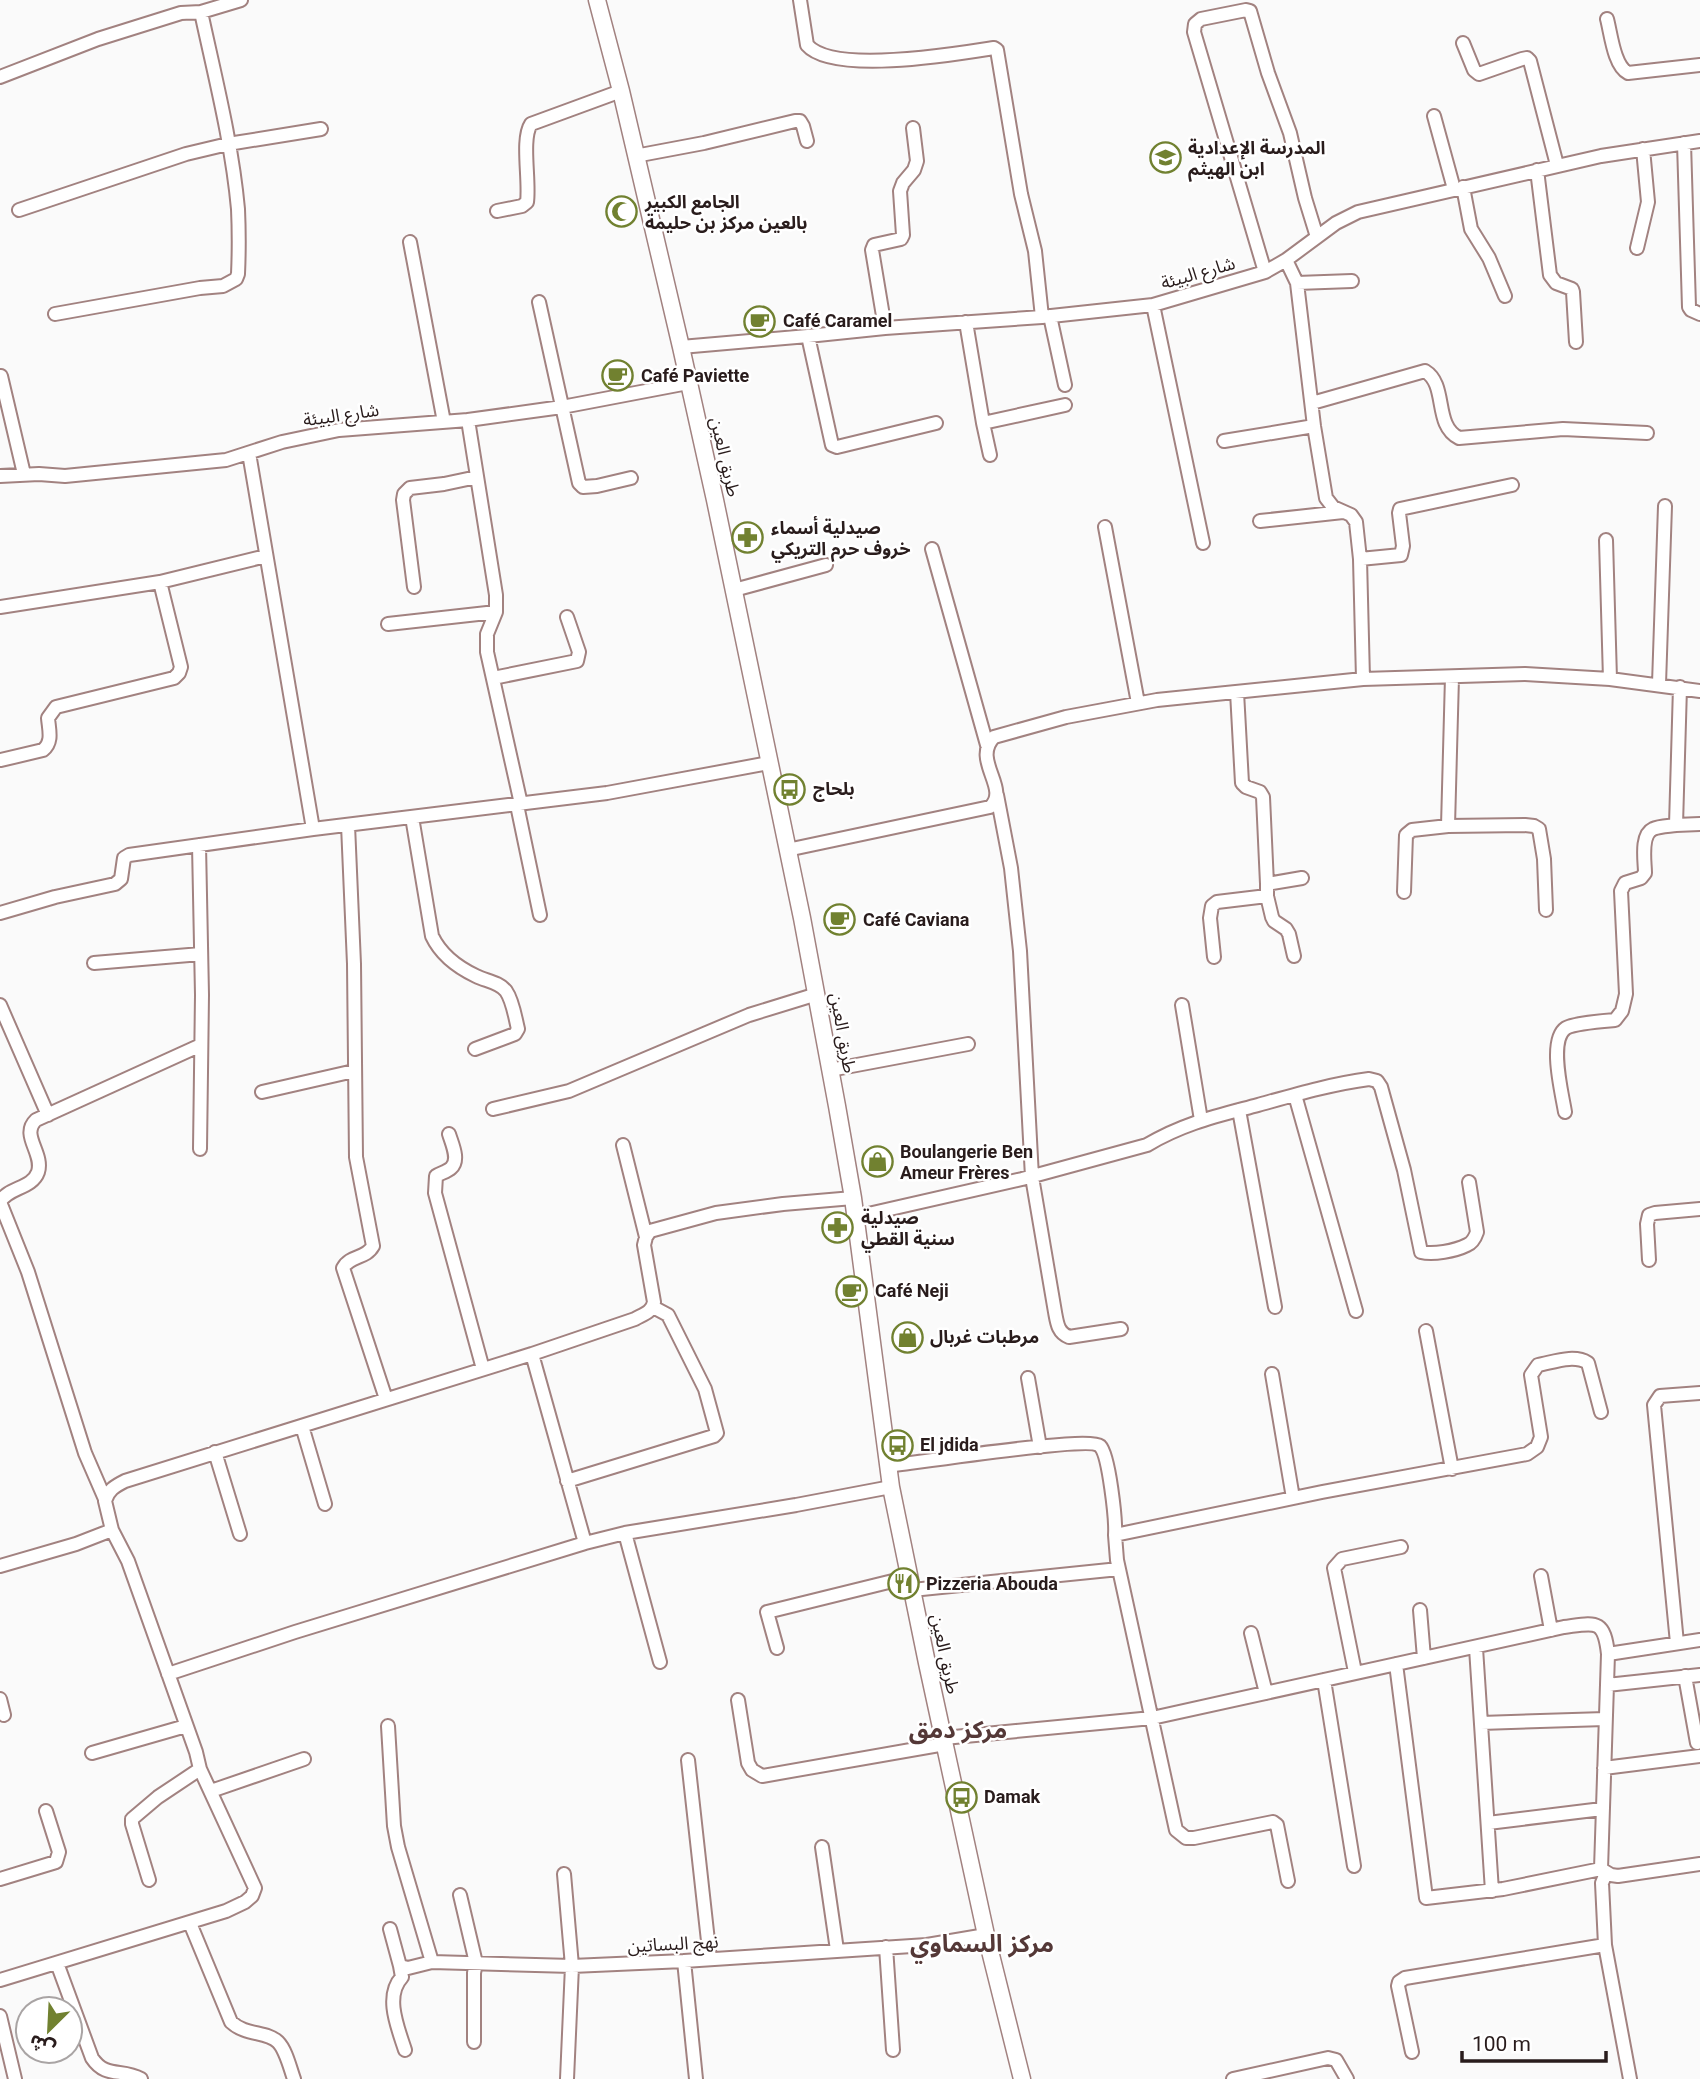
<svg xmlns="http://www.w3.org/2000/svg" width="1700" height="2079" font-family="Roboto,'Noto Sans Arabic',sans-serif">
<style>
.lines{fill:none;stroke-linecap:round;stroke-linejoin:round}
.minor-casing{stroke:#a28280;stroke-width:16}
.major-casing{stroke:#a28280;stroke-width:19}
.minor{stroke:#fff;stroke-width:12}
.major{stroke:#fff;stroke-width:16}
.labels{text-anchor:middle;stroke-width:5;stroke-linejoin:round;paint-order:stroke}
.poi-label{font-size:18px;font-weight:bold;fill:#291c1c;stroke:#fff;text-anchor:start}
.street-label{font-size:18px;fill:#291c1c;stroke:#fff}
.district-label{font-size:24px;font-weight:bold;fill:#543837;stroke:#fff}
</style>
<rect width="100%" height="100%" fill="#fafafa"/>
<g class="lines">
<defs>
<path id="minor" d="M800,0L807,45C833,75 956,54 994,48L997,50L1021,194L1035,251L1042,317
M1607,19C1611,34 1614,66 1628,73L1700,65
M1463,43L1474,70L1479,74L1522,59L1527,58L1530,61L1557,165
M0,77L98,39L181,13L201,12L241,0
M1434,116L1454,189
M1684,143L1689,307L1691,310L1700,314
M635,156L704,143L795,121H800L803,126L807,141
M1537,170L1550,275L1556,283L1572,289L1573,292L1576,342
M1463,187L1471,229L1489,258L1505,296
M19,210L186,154L228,144L321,129
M497,211L522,206L527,202C530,181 521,139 531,124L621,91
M410,242L444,422
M1637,248L1648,202L1643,149
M1286,260L1297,283L1314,426L1326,498L1333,507L1351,515L1356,522L1360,559L1363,679
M1265,272L1194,32L1195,24L1201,19L1246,10L1250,11L1268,73L1290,133L1305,198L1317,237
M1297,283L1352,281
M539,302L579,483L583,487L597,486L631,478
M1153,305L1203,543
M55,314L200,288L223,286L236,279L238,274C239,252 239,231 238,209C232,143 215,77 201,12
M1050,316L1065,385
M966,322L983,423L990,455
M885,328L872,250L874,245L901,239L903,235L900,191L903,183L914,170L917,161L913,128
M808,336L832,445L837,447L936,423
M681,347L808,336L885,328L1042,317L1153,305L1265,272L1286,260L1336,223L1358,212L1601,156L1700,141
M1,376L24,474
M1312,403L1425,371C1448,385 1433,425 1459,438L1563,429L1647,433
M468,420L496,595V612L487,634V652L521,804
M983,423L1065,405
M1224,441L1314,426
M249,453L313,829
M0,476L39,474L65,476L226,460L282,442L339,430L468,420L562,407L688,383
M1260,521L1343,512
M1105,527L1138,703
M1606,540L1610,679
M932,549L987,745
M1360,559L1401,555L1403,546L1399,513L1400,509L1512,485
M160,582L266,556
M414,587L403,500L404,494L410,488L444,484L477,477
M734,590L826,565
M0,607L160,582L181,667L179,673L174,678L56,707L48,718C49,730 53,742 43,750L1,760
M388,624L496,612
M493,678L577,661L579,652L567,617
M1659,684L1665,506
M1237,692L1242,783L1246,787L1260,792L1263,797L1267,884L1302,878
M997,795L1011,868L1020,951L1032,1177L1055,1312C1057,1323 1058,1333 1069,1337L1121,1329
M517,805L540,915
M412,817L432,936C441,955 457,967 476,976C486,981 499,982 506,991C513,1001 515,1017 518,1029L515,1034L475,1049
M348,825L354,964L356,1157L373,1246C366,1259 350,1255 343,1268L386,1399
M1676,825L1700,824
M1448,826L1525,825L1534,826L1539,829L1544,859L1546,910
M199,845L202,995L200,1149
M787,850L990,807C1011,789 971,760 994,737L1066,717L1157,700L1363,679L1525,674L1610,679L1700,691
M1404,892L1406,835L1412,830L1448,826L1452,677
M1267,896L1272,917L1274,921L1286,929L1289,934L1294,956
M0,913L55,897L115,884L121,879L124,858L129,855L313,829L607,793L769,763
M1214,957L1210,918L1212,906L1217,902L1267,896V884
M94,963L201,954
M0,1005L48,1115
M1182,1005L1201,1120
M830,1070L968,1044
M262,1092L354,1071
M1295,1095L1356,1311
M493,1109L569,1091L749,1015L817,994
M1239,1110L1275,1307
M1565,1112C1562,1093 1548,1040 1566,1028C1575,1023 1603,1021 1615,1020L1622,1011L1626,994L1621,891L1625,883L1641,878L1645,873C1645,862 1640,835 1653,829C1659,826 1669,826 1676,825L1680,687
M449,1134C452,1144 460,1160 451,1168C447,1172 440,1173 436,1176L435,1193L483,1369
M623,1145L646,1237
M855,1217L1022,1179L1147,1145C1184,1123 1217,1116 1258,1105C1294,1095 1331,1084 1369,1079L1377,1081L1381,1087L1404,1170L1421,1252C1433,1255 1455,1251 1467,1245C1472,1243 1475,1238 1477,1232L1469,1182
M1649,1260L1647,1224L1649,1215L1655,1213L1700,1209
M1426,1331L1452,1469
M532,1354L585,1543
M1272,1374L1293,1498
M1028,1378L1040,1447
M302,1426L325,1504
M215,1452L240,1534
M888,1466C914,1463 1088,1436 1100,1446C1109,1455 1116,1520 1115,1535L1322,1492L1527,1454L1537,1447L1541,1437L1531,1375L1538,1365C1554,1362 1574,1354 1588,1363L1601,1412
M567,1481L714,1436L717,1433L705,1389L668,1315L653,1307
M105,1499L85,1453L28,1272L0,1202C8,1187 32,1189 38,1172C44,1153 20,1135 36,1120L201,1045
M112,1530L128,1561L196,1752L200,1769L158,1797L132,1819V1824L149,1880
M625,1533L660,1662
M1115,1535L1117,1560L1176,1830L1186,1838H1194L1273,1822L1277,1825L1288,1881
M0,1566L76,1544L112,1530L105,1501C108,1490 115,1486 125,1481L532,1354L635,1319C644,1314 652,1312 654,1302L644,1245L646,1237L650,1231L716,1213L783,1204L853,1198
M1541,1576L1551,1630
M912,1590L1119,1569
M1420,1610L1424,1658
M1251,1633L1266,1693
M1677,1643L1654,1405L1660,1396L1700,1393
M777,1648L767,1612L909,1577
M1476,1648L1492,1891
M1608,1654L1700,1640
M1396,1664L1426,1898L1503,1889L1601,1869
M1355,1672L1334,1568L1342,1559L1401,1547
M168,1674L295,1632L585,1543L625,1533L796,1505L891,1487
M1685,1676L1697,1743
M1324,1680L1354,1866
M1607,1685L1700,1675
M0,1699L4,1715
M738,1700L748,1763L752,1770L762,1776L945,1744
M1481,1723L1605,1719
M388,1726L394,1826L398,1847L432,1962
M944,1738L1152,1718L1564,1627C1595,1623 1604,1618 1608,1654L1601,1869L1611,1875L1618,1876L1700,1864
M92,1753L186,1726
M688,1760L710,1959
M1604,1768L1700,1756
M211,1791L304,1759
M1488,1823L1602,1809
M822,1847L837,1950
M1606,1873L1602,1883L1605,1945L1630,2079
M564,1874L572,1966L567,2079
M0,1879L56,1862L59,1852L46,1811
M460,1895L476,1963L474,1973V2042
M190,1923L231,2022C246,2036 267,2031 278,2042C286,2050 290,2068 294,2079
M390,1929L400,1966L408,1968L432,1962L572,1966L684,1961L927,1945L986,1935
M886,1947L893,2050
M684,1961L696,2079
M57,1963L92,2058C106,2079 122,2068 141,2079
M400,1966L402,1977C384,1996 398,2028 405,2050
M0,1980L226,1911L245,1902L252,1896L255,1888L200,1769
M0,2016L15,2079
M1412,2052L1398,1986L1399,1982L1405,1978L1605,1945
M1233,2079L1328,2058L1336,2060L1347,2079"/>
<path id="major" d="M597,0L621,91L681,347L715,500L802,918L837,1106L853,1198L891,1487L927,1663L986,1935L1022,2079"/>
</defs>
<use href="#minor" class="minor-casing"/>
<use href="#major" class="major-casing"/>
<use href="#minor" class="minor"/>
<use href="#major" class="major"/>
</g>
<defs>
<symbol id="school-ring" viewBox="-11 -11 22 22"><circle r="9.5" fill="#fff" stroke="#718130" stroke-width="1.5"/><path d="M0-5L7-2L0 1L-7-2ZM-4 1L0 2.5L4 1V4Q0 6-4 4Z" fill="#718130"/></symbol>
<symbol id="mosque-ring" viewBox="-11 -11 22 22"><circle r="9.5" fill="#fff" stroke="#718130" stroke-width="1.5"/><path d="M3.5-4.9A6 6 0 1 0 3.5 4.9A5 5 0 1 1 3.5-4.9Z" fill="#718130"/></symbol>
<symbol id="cafe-ring" viewBox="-11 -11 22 22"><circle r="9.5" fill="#fff" stroke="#718130" stroke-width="1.5"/><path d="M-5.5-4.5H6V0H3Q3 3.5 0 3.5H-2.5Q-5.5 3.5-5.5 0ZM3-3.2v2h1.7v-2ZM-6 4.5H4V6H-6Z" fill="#718130"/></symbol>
<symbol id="pharmacy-ring" viewBox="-11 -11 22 22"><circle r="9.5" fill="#fff" stroke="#718130" stroke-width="1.5"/><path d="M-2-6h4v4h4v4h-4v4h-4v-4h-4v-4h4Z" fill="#718130"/></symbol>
<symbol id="bus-ring" viewBox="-11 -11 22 22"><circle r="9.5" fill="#fff" stroke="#718130" stroke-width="1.5"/><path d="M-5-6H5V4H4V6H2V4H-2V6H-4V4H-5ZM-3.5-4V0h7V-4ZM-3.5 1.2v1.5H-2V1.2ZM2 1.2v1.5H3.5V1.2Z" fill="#718130"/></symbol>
<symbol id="shop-ring" viewBox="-11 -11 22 22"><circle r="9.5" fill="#fff" stroke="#718130" stroke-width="1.5"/><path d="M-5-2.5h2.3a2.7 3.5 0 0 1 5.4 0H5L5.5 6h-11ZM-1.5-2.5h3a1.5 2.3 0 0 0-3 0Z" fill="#718130"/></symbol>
<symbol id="restaurant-ring" viewBox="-11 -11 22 22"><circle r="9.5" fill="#fff" stroke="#718130" stroke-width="1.5"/><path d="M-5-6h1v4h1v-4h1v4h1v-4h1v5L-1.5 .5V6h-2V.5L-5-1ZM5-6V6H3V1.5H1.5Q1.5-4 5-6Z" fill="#718130"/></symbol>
</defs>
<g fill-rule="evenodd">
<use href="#school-ring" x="1148" y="140" width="35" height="35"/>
<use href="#mosque-ring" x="604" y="194" width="35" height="35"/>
<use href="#cafe-ring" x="742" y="304" width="35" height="35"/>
<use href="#cafe-ring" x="600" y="358" width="35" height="35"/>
<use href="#pharmacy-ring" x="730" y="520" width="35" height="35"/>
<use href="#bus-ring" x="772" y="772" width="35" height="35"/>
<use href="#cafe-ring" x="822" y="902" width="35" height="35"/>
<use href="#shop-ring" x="860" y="1144" width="35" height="35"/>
<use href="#pharmacy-ring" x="820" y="1210" width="35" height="35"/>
<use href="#cafe-ring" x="834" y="1274" width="35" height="35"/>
<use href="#shop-ring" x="890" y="1320" width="35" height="35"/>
<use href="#bus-ring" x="880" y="1428" width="35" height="35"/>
<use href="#restaurant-ring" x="886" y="1566" width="35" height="35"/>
<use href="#bus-ring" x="944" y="1780" width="35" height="35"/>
</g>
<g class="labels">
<g class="poi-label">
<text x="1188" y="154">المدرسة الإعدادية<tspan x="1188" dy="21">ابن الهيثم</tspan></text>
<text x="645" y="208">الجامع الكبير<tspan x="645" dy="21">بالعين مركز بن حليمة</tspan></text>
<text x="783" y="327">Café Caramel</text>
<text x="641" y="382">Café Paviette</text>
<text x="771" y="534">صيدلية أسماء<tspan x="771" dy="21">خروف حرم التريكي</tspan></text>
<text x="813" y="795">بلحاج</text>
<text x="863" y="926">Café Caviana</text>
<text x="900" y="1158">Boulangerie Ben<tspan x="900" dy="21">Ameur Frères</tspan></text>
<text x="861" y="1224">صيدلية<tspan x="861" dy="21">سنية القطي</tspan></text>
<text x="875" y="1297">Café Neji</text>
<text x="930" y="1343">مرطبات غربال</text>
<text x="920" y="1451">El jdida</text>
<text x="926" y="1590">Pizzeria Abouda</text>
<text x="984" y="1803">Damak</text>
</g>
<g class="street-label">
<text transform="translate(1198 273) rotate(-16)" y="6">شارع البيئة</text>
<text transform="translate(341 415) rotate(-8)" y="6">شارع البيئة</text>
<text transform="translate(725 457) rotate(77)" y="6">طريق العين</text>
<text transform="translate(843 1033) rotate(80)" y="6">طريق العين</text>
<text transform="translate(945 1654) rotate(78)" y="6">طريق العين</text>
<text transform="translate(673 1944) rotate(-3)" y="6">نهج البساتين</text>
</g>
<g class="district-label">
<text x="958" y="1738">مركز دمق</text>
<text x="982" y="1952">مركز السماوي</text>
</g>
</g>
<g transform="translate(49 2030) rotate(204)"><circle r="33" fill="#ffffff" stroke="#a9a4a4" stroke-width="2"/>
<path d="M0-5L12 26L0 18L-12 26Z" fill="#718130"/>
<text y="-10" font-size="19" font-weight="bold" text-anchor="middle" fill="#291c1c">ش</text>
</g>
<path d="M1462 2051v10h144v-10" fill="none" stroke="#291c1c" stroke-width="3.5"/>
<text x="1472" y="2051" font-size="21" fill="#291c1c" stroke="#ffffff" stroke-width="5" paint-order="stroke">100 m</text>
</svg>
